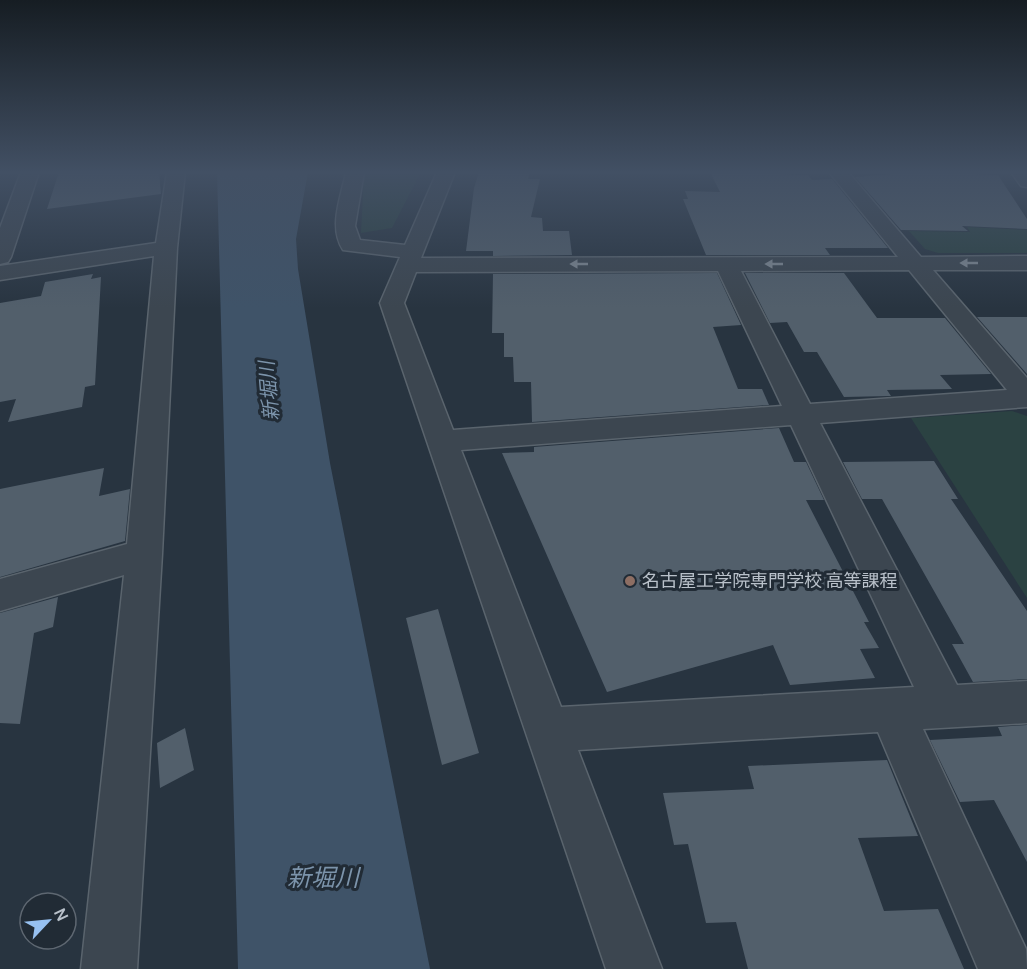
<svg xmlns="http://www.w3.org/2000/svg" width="1027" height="969" font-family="Manrope,'Noto Sans JP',sans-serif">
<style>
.green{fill:#2b4242}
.water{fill:#3f5368}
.building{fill:#525f6b}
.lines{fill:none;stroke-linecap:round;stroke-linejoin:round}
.minor-casing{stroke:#5a646d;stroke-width:3}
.minor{fill:#3c4650;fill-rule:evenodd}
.oneway{fill:#818a93}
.education-dot{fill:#8d6e63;stroke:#212b35;stroke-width:2}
.labels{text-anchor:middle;stroke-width:6;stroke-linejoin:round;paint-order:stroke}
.poi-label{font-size:18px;fill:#b9c1ca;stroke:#212b35;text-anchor:start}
.water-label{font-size:20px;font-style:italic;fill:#7c94ab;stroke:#212b35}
.near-water-label{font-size:24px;font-style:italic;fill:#7c94ab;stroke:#212b35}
</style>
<rect width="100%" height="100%" fill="#283440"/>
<path class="green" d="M364,172H421L392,228L361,233Z
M967,227L1027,230V253H938L925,249L909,231L970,232Z
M1012,411L1027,416V598L911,418Z"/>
<path class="water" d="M217,172H308L296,239L298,269L330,463L430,969H238Z"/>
<path class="building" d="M59,172H159L161,194L47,209Z
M479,172H530L528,179H540L531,217L542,218L543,231H569L572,255L493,256V251H466L474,188Z
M710,172L808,175L812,180L832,179L888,248H825L830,255H706L683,199H688L685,191L720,192Z
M919,172L998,175L1027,219V229L962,226L968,231L901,230L855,177Z
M717,273L741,325L713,327L738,389H762L769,405L532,422L531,382H514L513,357H504V333H492L493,274Z
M745,273H844L877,318H945L991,374L940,375L952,389L887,390L891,396L844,397L817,352H804L787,322L770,323Z
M93,274L91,279L101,277L95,385L85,387L82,407L8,422L16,399L0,402V303L41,296L45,282Z
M977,317H1027V374Z
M779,428L794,462H806L824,500H806L869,622H864L879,648L860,649L875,678L790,685L773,645L607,692L502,453L534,452V447Z
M934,461L958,499H951L1027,611V679L973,682L952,644H964L882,499H862L843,462Z
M104,468L99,496L130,489L125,541L0,577V489Z
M58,597L53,627L34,633L20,724L0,723V613Z
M438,609L479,753L442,765L406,618Z
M1027,725V862L994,800L960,802L930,740L1002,736L998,727Z
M185,728L194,770L160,788L157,743Z
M887,760L918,836L858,838L884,911L938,909L964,969H748L736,922L706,923L688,844L674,845L663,793L754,789L748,766Z"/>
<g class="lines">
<defs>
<path id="minor" d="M21,172H39L11,257L8,262L0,264V228Z
M167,172H185L177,248L162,554L137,969H81L124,575L0,611V579L127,544L154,256L0,280V266L156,243Z
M346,172H364L355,226L360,240L405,245L437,172H455L421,258L898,257L829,172H848L921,257L1027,256V270H933L1027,378V407L820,423L957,685L1027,681V723L923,729L1026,949L1027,969H978L878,732L578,750L662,969H606L380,303L400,257L351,251L343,250C328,227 341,197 346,172ZM909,270L1007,390L810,404L741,271ZM718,271L782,406L453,430L404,303L416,272ZM791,425L914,687L561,707L461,450Z
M1011,172H1027V187L1021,186Z"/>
</defs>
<use href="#minor" class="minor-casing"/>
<use href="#minor" class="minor"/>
</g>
<defs><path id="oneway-solid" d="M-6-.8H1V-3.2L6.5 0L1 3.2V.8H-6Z" transform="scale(1.5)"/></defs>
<g class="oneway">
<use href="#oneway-solid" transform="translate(969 263) rotate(180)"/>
<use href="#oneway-solid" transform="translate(579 264) rotate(180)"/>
<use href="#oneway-solid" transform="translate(774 264) rotate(180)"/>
</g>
<linearGradient id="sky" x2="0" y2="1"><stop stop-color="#161d23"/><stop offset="0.56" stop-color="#425064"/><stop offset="1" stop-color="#425064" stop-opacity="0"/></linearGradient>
<rect width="1027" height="308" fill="url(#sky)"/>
<circle class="education-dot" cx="630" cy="581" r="6"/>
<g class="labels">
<g class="poi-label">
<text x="642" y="587">名古屋工学院専門学校 高等課程</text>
</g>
<g class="water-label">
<text transform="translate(269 391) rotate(-95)" y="7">新堀川</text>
</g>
<g class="near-water-label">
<text x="323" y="886">新堀川</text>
</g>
</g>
<g transform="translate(48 921) rotate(64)"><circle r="28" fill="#212b35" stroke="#5e6771" stroke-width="1.5"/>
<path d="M0-4.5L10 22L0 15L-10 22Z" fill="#97c1f1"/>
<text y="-9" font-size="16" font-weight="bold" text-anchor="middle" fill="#b9c1ca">N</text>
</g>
</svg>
